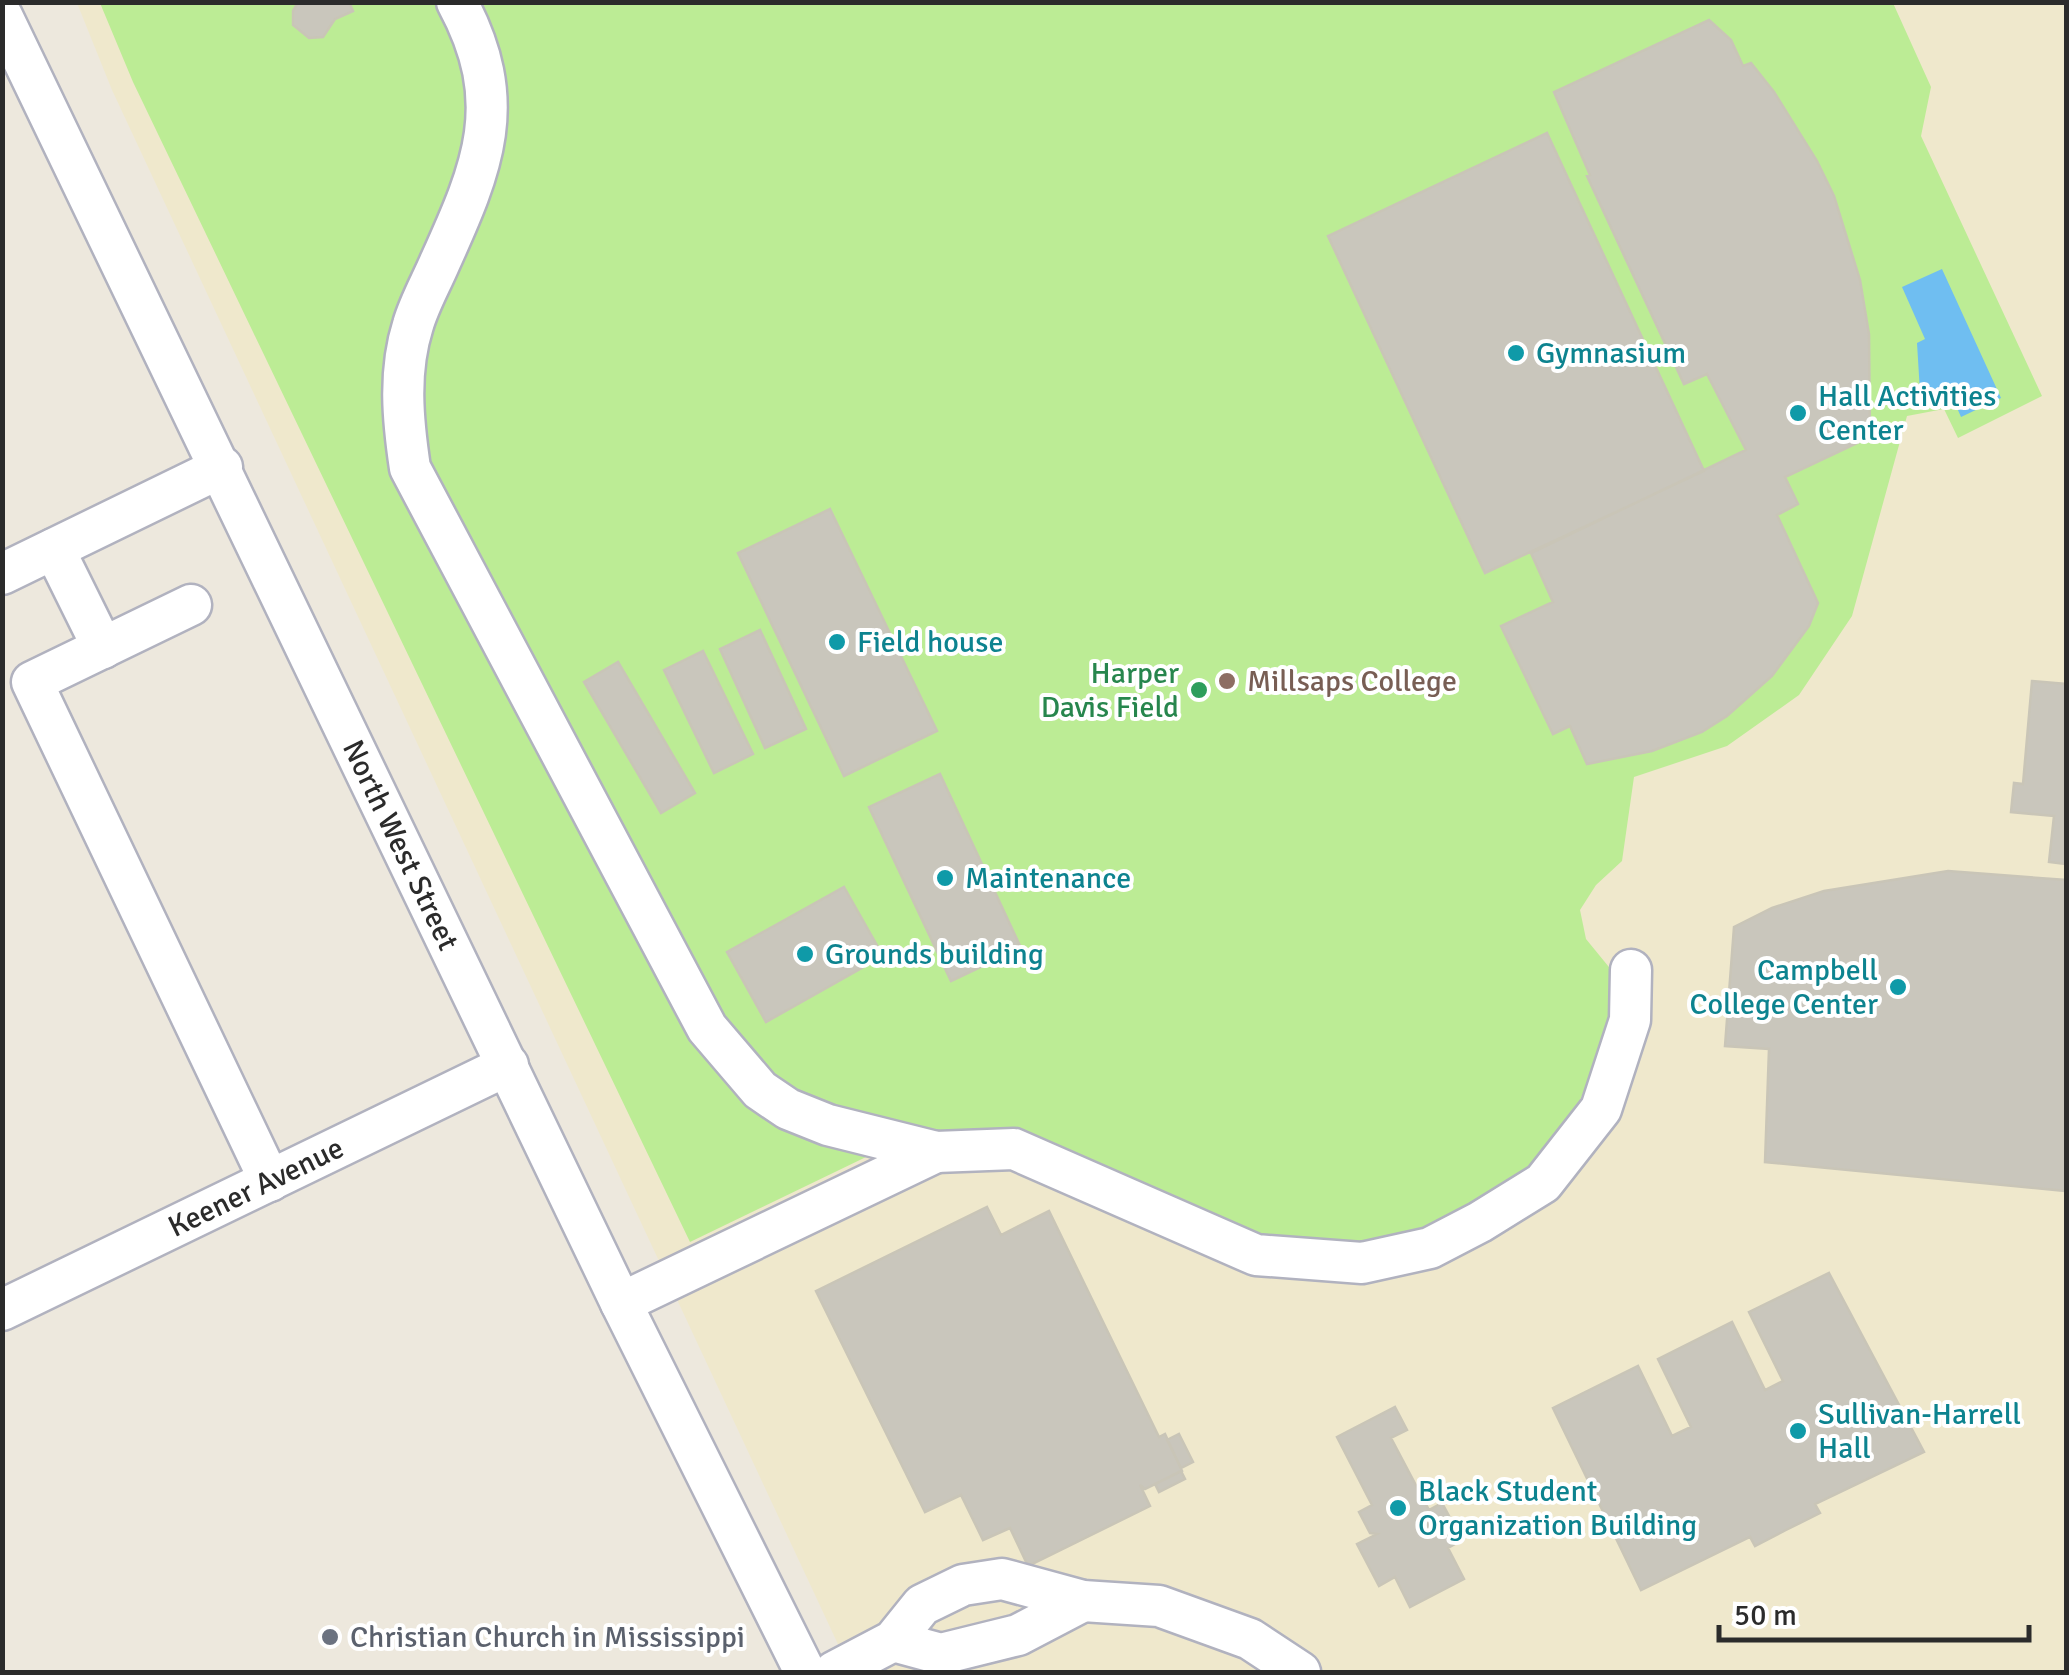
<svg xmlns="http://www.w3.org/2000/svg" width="2069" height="1675" font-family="Signika,sans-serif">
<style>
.education{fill:#efe8cc}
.pitch{fill:#bcec95}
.water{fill:#6fbef1}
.building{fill:#c9c6bc;stroke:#c9c5b7;stroke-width:2.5}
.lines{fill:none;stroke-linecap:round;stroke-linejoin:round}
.minor-casing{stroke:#b1b2bf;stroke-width:45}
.minor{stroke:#fff;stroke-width:40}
.culture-dot{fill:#0f9aa8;stroke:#fff;stroke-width:4}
.education-dot{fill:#8d6e63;stroke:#fff;stroke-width:4}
.leisure-dot{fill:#2e9e5b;stroke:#fff;stroke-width:4}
.worship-dot{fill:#6b7280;stroke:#fff;stroke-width:4}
.labels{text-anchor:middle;stroke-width:8;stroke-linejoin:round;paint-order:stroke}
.culture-label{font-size:30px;fill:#0d838f;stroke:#fff;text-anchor:start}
.leisure-label{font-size:30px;fill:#27864d;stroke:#fff;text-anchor:end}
.education-label{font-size:30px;fill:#785e54;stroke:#fff;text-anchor:start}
.street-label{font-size:30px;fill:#2b2b2b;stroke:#fff}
.worship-label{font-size:30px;fill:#5b616d;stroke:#fff;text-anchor:start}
</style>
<rect width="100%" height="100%" fill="#ede8dd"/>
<path class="education" d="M77,3H2066V1672H851L112,90Z"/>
<path class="pitch" d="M100,3H1893L1931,87L1921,136L2042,396L1958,438L1944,409L1907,416L1852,616L1799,695L1727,746L1634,777L1622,861L1596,885L1580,910L1586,939L1613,972L1614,1021L1580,1100L1529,1166L1469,1205L1421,1229L1362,1244L1262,1240L1032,1140L922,1130L690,1242L133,82Z"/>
<path class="water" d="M1942,269L2001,398L1961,417L1948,387L1920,392L1917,343L1925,339L1902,287Z"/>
<path class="building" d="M298,2H349L353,11L335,19L323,37L309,38L293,25V11Z
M1709,20L1731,40L1743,66L1751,63L1774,92L1817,161L1834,196L1860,280L1869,334L1870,437L1785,477L1798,504L1777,515L1818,603L1809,626L1772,676L1727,716L1702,732L1652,751L1587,764L1570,726L1553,734L1501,626L1553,602L1531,553L1746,450L1707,374L1684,384L1587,176L1590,175L1554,92Z
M1547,133L1704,471L1485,573L1328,236Z
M830,509L937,731L844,776L738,553Z
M760,630L806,729L765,748L720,649Z
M703,651L753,754L714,773L664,670Z
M618,662L695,793L661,813L584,682Z
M2032,681L2066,684V864L2049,862L2054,816L2011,812L2014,783L2023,784Z
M940,774L1021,948L951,981L869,807Z
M1948,871L2066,880V1191L1765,1162L1769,1049L1725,1046L1734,927L1772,908L1824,891Z
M844,887L883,956L766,1022L727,952Z
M987,1207L1001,1235L1049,1211L1159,1437L1165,1434L1182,1471L1145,1489L1140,1485L1150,1506L1028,1566L1010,1528L983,1540L961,1495L925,1512L816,1291Z
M1829,1273L1924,1452L1815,1504L1820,1513L1786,1530L1755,1546L1750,1537L1641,1590L1553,1408L1638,1366L1672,1436L1691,1427L1658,1359L1732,1322L1765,1390L1783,1381L1749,1312Z
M1395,1407L1407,1430L1391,1438L1429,1510L1442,1503L1462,1540L1448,1548L1464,1579L1410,1607L1395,1577L1379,1586L1357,1544L1377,1534L1370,1533L1359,1512L1372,1505L1337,1437Z
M1179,1434L1193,1462L1181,1468L1167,1440Z
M1181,1471L1185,1479L1159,1492L1155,1484Z"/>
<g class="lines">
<defs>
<g id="minor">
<path d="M457,2C511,102 483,167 440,262C431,283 419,304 413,325C398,372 403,421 410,468L707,1028L760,1090L788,1109L828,1125L936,1152L1014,1149L1256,1255L1362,1263L1430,1248L1480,1222L1543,1183L1601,1109L1630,1020L1631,970"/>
<path id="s1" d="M2,16L621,1303L805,1672"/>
<path d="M54,549L103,648"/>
<path d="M2,574L222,467"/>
<path d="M191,605L32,682L270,1181"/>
<path d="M621,1303L936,1152"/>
<path id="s2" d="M2,1310L508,1065"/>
<path d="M893,1641L941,1654L1018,1635L1083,1601"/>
<path d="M834,1672L893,1641L922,1605L963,1585L1002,1579L1083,1601L1159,1606L1250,1639L1300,1672"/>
</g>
</defs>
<use href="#minor" class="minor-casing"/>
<use href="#minor" class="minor"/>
</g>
<g class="culture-dot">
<circle cx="1516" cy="353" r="10"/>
<circle cx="1798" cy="413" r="10"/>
<circle cx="837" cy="642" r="10"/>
<circle cx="945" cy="878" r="10"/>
<circle cx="805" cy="954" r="10"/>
<circle cx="1898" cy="987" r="10"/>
<circle cx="1798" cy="1431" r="10"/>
<circle cx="1398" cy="1508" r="10"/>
</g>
<circle class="education-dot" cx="1227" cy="681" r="10"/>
<circle class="leisure-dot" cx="1199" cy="690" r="10"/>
<circle class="worship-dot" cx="330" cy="1637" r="10"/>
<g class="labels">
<g class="culture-label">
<text x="1536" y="363">Gymnasium</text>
<text x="1818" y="406">Hall Activities<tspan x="1818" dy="34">Center</tspan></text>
<text x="857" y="652">Field house</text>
<text x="965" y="888">Maintenance</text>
<text x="825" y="964">Grounds building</text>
<text x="1878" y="980" text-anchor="end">Campbell<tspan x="1878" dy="34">College Center</tspan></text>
<text x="1818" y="1424">Sullivan-Harrell<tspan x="1818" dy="34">Hall</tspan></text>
<text x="1418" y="1501">Black Student<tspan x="1418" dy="34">Organization Building</tspan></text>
</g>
<g class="leisure-label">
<text x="1179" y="683">Harper<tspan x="1179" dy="34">Davis Field</tspan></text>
</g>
<g class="education-label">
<text x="1247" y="691">Millsaps College</text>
</g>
<g class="street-label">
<text dy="10" stroke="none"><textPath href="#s1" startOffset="920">North West Street</textPath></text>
<text dy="10" stroke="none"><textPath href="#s2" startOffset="282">Keener Avenue</textPath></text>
</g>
<g class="worship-label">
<text x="350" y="1647">Christian Church in Mississippi</text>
</g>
</g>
<rect width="2069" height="1675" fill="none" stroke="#2b2b2b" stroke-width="10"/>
<path d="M1719 1625v15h310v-15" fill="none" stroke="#2b2b2b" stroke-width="5"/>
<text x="1734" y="1625" font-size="30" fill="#2b2b2b" stroke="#ffffff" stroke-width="8" paint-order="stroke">50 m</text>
</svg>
